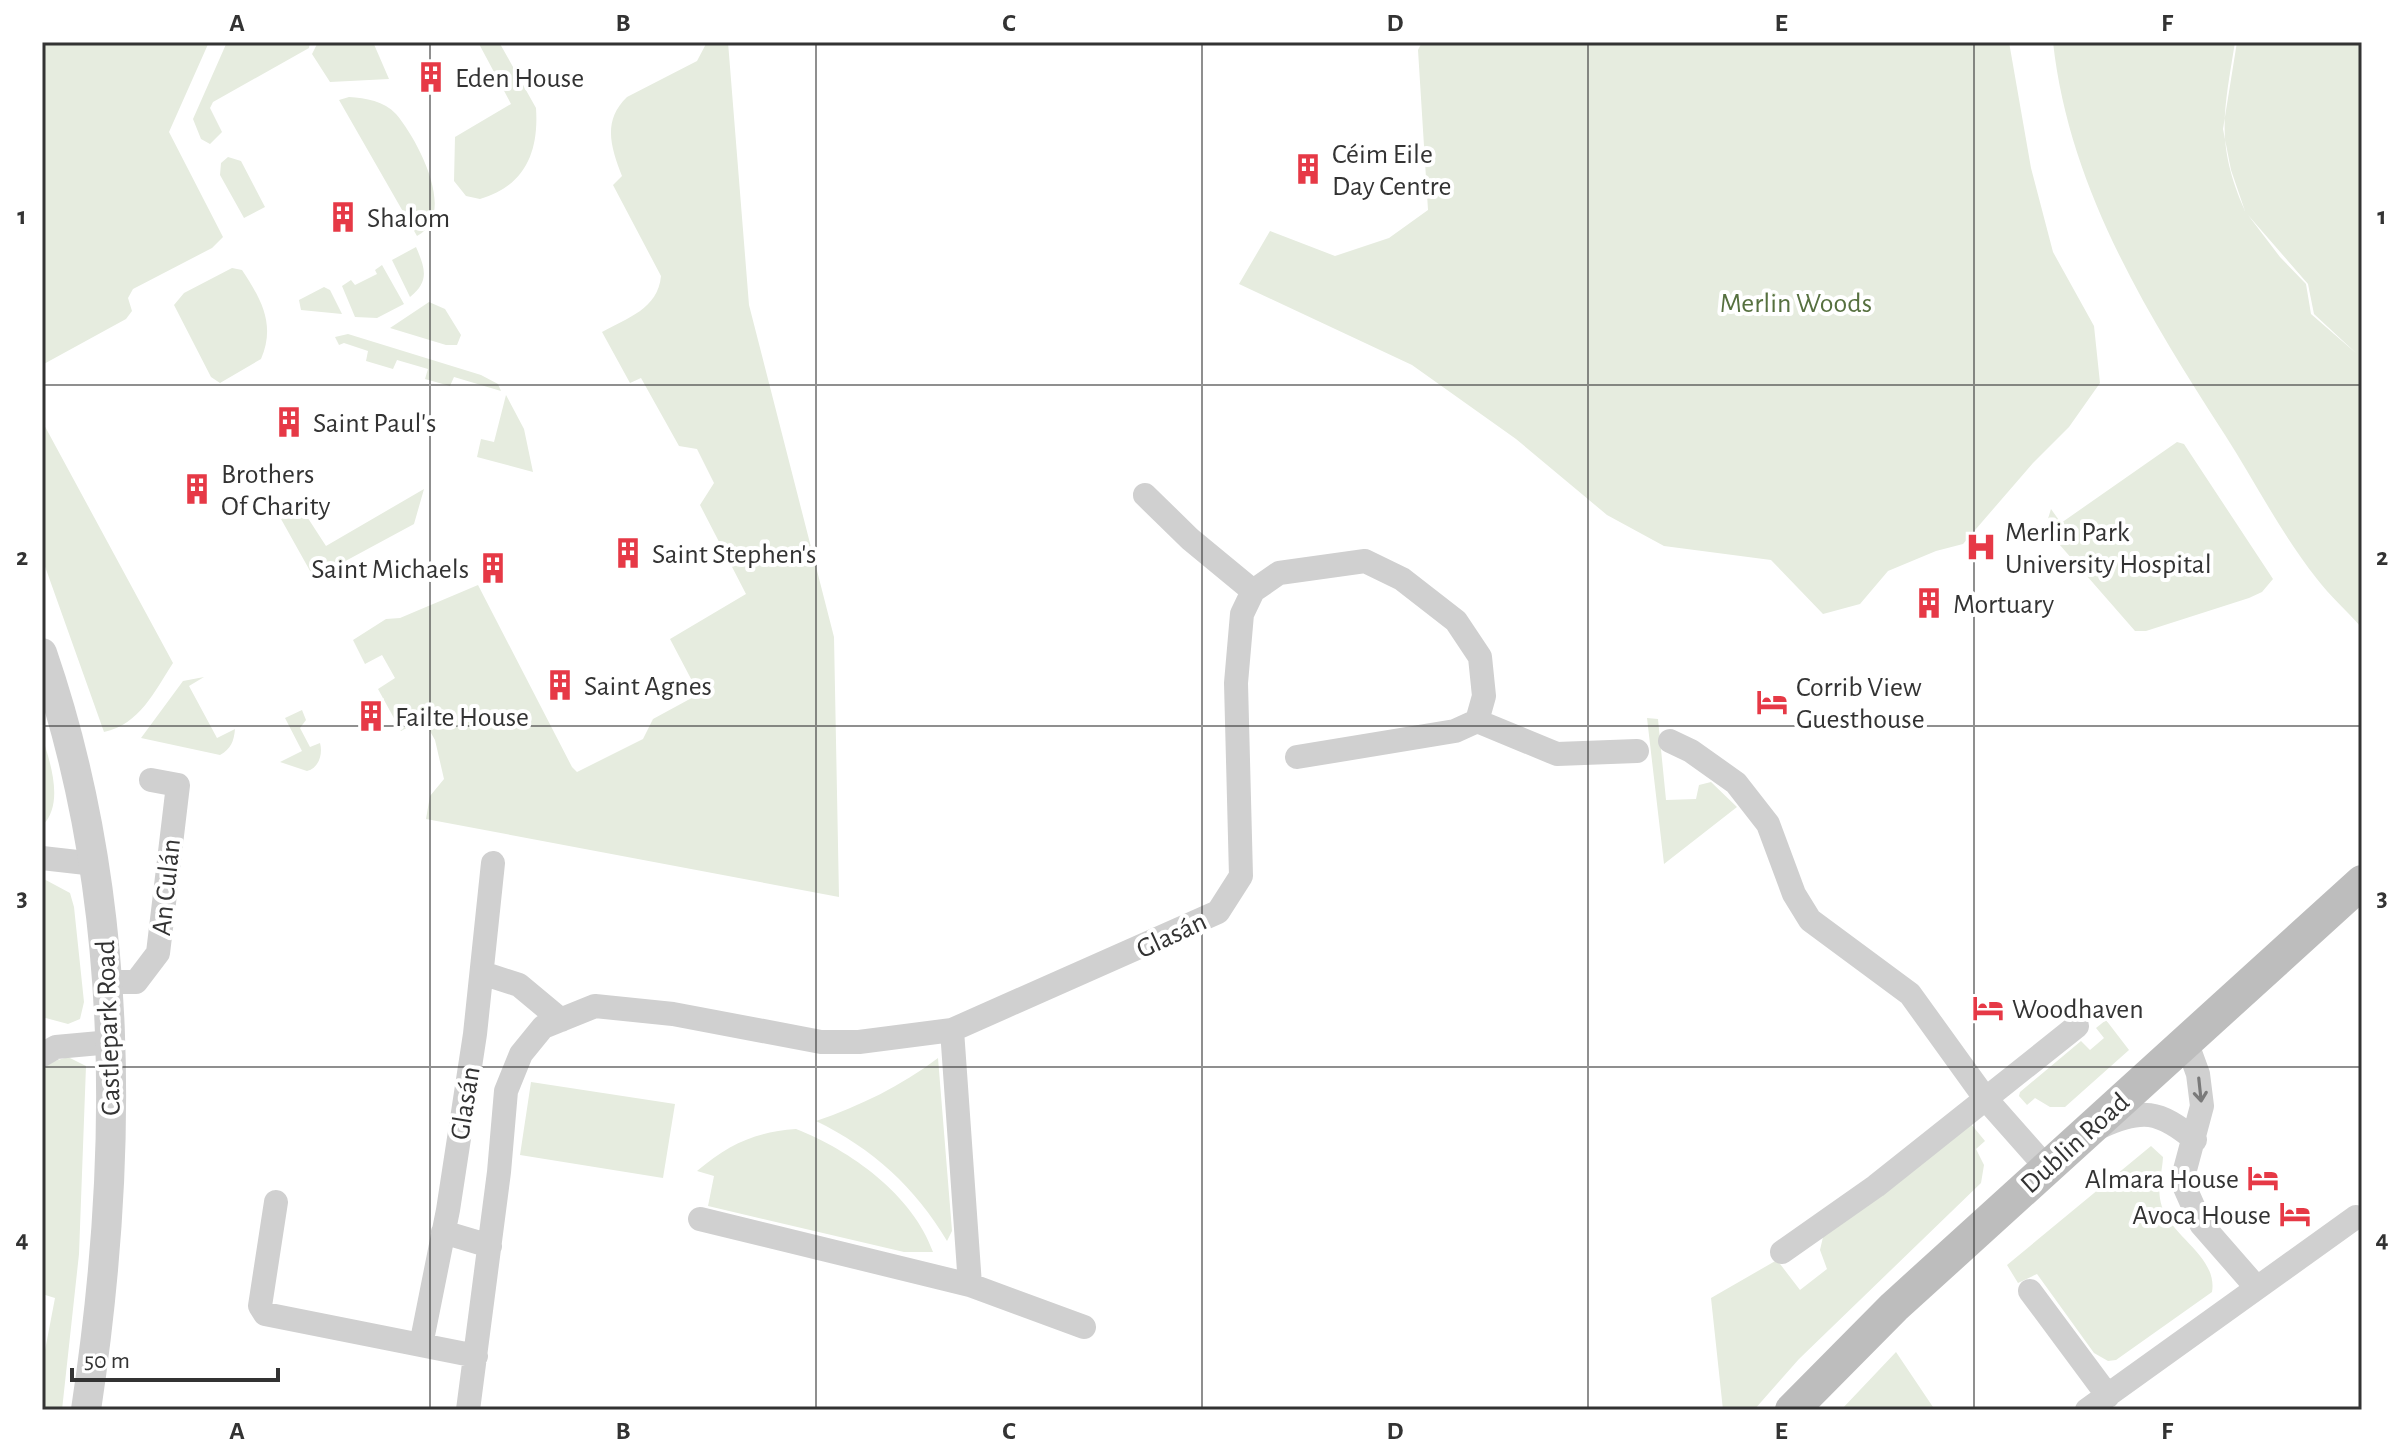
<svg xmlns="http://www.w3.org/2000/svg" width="2404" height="1452" font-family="'Alegreya Sans',sans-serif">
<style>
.green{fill:#e6ecdf;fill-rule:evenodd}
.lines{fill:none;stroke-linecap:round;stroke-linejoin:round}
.minor{stroke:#d0d0d0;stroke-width:24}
.tertiary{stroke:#d0d0d0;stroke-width:30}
.secondary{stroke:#bdbdbd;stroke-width:34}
.oneway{stroke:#7a7a7a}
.grid{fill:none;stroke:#333;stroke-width:2;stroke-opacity:0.55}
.labels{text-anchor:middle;stroke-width:8;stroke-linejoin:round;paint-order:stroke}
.poi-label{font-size:28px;fill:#333;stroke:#fff;text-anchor:start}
.park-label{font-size:28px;fill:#56703f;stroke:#fff}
.street-label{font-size:28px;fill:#333;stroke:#fff}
.neatline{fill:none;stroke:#333;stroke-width:3}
.grid-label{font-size:26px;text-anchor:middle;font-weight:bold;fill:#333}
</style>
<rect width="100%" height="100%" fill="#fff"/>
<path class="green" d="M42,42H209L169,132L223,237L212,248L133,289L128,298L132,311L126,319L42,365Z
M227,42H310L309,48L213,102L210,108L222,132L210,144L201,139L193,119Z
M318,42H373L389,79L330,82L312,54Z
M478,42H499L536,108C539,152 525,186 480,199L466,196L454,181L455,137L511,104Z
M707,42H728L749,305L834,637L839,897L426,819L430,796L444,779L435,740L423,719L401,731L378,689L395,678L382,655L365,664L353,640L386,619L400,618L478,585L572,767L577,772L643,739L653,719L699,694L670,639L746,594L700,505L714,483L697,449L679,446L641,378L630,383L602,332C627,318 658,309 661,276L613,185L622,176C611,148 602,121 627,97L697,61Z
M1422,42H2009L2031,168L2053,252L2094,326L2100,383L2069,427L2033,463L1963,544L1936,551L1888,571L1860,604L1823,614L1771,560L1664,546L1607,515L1516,439L1412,365L1239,284L1270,231L1335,256L1389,238L1428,210L1418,50Z
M2053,42H2235C2224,112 2215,143 2245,211L2231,170L2223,129L2237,42H2362V628C2347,611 2330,596 2317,579C2282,535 2255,482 2225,435C2147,314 2069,188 2053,42ZM2248,215L2308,284L2314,314L2357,354L2311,314L2306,284L2280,257Z
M349,97C366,98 384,101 396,114C418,140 458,215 417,236L339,100Z
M228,157L241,161L265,207L244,218L220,175L221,163Z
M416,247C425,268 430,281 410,297L392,260Z
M382,265L404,304L377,318L355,317L342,286L351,280L355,285L377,274L375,270Z
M232,268L242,270C261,299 276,324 261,359L220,383L211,377L174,305L184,293Z
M324,287L330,290L342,314L301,310L299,300Z
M429,302L445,309L461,335L457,345H446L390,328Z
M348,334L481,375L498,384L501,391L454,377L450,386L425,379L428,369L397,360L393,369L366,361L368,351L344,343L339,345L335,337Z
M506,395L524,429L533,472L477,457L481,439L494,442Z
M42,421L173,663C154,692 140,724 104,732L42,558Z
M2177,442L2184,444L2273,579L2262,592L2249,598L2146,631H2135L2052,536L2047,522L2051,509L2061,523Z
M424,489L414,524L314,578L281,519L302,509L326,546Z
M204,677L189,686L217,738L235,729C234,741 231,749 220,755L141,738L183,681Z
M302,710L306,720L300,728L310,747L320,743C323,754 319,768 307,771L280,762L302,751L285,718Z
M1647,718L1658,719L1666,800L1696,799L1699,785L1711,782L1737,807L1664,864Z
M42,736C50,762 65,804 42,826Z
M42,878L70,893L74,907L84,1002L80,1019L68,1024L42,1017Z
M2106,1020L2129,1050L2065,1107H2050L2035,1098L2027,1105L2019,1096L2020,1092L2081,1041L2090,1050L2104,1038L2096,1028Z
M68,1057L86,1066L79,1254L62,1410H42V1366L55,1298L42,1294V1076L48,1063Z
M938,1058L952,1231L947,1241C915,1187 873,1149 816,1121C860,1106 901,1086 938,1058Z
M531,1082L675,1104L663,1178L520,1155Z
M1971,1124L1985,1141L1976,1149L1984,1165L1981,1183L1799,1359L1754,1410H1723L1711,1298L1777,1260L1800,1290L1827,1269L1820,1250L1823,1237Z
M796,1129C850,1150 913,1195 933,1252H904L708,1206L714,1176L697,1171C729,1144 755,1132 796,1129Z
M2151,1146L2163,1157C2162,1176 2156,1188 2162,1207C2172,1237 2218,1257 2212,1292L2116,1360L2108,1361L2094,1353L2037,1274L2018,1283L2007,1265Z
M1896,1352L1935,1410H1841Z"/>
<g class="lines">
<path class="minor" d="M1145,495L1190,539L1253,591
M1477,721L1557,754L1637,751
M1670,741L1691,751L1736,783L1768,824L1794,894L1810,920L1910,994L1985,1098L2046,1167
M42,858L95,864
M482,973L519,985L561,1020
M108,982H136L158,953L178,785L151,780
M952,1030L970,1285
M2186,1041L2198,1074L2202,1106L2182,1181L2201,1224L2257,1288
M42,1055L56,1047L111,1042
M2100,1127C2142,1108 2159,1110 2195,1140
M276,1202L260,1306L265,1314L476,1356
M700,1219L970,1285L1084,1327
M443,1232L490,1246
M1782,1252L1876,1186L2077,1026
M2030,1291L2108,1396
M421,1345L448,1210L475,1034L493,863
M468,1410L499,1172L506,1091L521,1054L543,1027L595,1006L673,1014L821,1042H859L952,1030L1218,912L1241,876L1236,683L1242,614L1253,591L1279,573L1365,561L1402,579L1456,621L1480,657L1484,696L1477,721L1455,731L1297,757
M2087,1410L2356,1217"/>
<path class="tertiary" d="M42,653C126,896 124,1158 86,1410"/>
<path class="secondary" d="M1792,1410L1894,1307L2362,882"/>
</g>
<defs><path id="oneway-shaft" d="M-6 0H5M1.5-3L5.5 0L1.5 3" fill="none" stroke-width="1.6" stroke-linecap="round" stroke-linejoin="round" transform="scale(2)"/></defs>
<use class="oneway" href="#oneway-shaft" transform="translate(2200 1090) rotate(84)"/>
<path class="grid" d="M430,42V1410M816,42V1410M1202,42V1410M1588,42V1410M1974,42V1410M42,385H2362M42,726H2362M42,1067H2362"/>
<defs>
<symbol id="building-bare" viewBox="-9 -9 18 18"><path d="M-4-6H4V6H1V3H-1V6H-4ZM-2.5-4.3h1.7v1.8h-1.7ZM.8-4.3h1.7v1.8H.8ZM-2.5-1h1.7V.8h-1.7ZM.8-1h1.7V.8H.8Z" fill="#e63946" stroke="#fff" stroke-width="2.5" paint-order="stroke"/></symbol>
<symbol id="hospital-bare" viewBox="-9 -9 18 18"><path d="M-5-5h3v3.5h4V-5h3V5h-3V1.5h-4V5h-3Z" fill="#e63946" stroke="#fff" stroke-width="2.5" paint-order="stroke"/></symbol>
<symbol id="hotel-bare" viewBox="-9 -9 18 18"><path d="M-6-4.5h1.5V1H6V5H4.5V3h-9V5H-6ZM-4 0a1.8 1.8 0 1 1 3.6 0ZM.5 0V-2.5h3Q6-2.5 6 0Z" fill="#e63946" stroke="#fff" stroke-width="2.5" paint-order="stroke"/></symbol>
</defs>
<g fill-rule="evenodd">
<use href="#building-bare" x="409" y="55" width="44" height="44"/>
<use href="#building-bare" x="1286" y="147" width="44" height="44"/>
<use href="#building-bare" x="321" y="195" width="44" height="44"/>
<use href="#building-bare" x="267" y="400" width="44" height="44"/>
<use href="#building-bare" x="175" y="467" width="44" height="44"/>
<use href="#hospital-bare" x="1959" y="525" width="44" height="44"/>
<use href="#building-bare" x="606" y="531" width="44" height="44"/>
<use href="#building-bare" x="471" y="546" width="44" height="44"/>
<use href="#building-bare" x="1907" y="581" width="44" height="44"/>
<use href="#building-bare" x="538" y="663" width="44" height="44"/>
<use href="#hotel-bare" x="1750" y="680" width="44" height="44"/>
<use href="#building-bare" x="349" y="694" width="44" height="44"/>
<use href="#hotel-bare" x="1966" y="986" width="44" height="44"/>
<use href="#hotel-bare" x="2241" y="1156" width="44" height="44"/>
<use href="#hotel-bare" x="2273" y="1192" width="44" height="44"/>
</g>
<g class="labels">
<g class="poi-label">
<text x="455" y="87">Eden House</text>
<text x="1332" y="163">Céim Eile<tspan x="1332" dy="32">Day Centre</tspan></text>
<text x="367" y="227">Shalom</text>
<text x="313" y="432">Saint Paul's</text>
<text x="221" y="483">Brothers<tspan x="221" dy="32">Of Charity</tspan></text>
<text x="2005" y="541">Merlin Park<tspan x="2005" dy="32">University Hospital</tspan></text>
<text x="652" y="563">Saint Stephen's</text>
<text x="469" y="578" text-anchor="end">Saint Michaels</text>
<text x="1953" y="613">Mortuary</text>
<text x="584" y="695">Saint Agnes</text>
<text x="1796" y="696">Corrib View<tspan x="1796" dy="32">Guesthouse</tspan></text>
<text x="395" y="726">Failte House</text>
<text x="2012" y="1018">Woodhaven</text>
<text x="2239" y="1188" text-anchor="end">Almara House</text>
<text x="2271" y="1224" text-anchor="end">Avoca House</text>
</g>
<g class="park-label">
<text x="1796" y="312">Merlin Woods</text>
</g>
<g class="street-label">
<text transform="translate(165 887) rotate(-84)" y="10">An Culán</text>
<text transform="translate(1171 934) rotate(-25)" y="10">Glasán</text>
<text transform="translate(107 1028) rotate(-92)" y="10">Castlepark Road</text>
<text transform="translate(464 1103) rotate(-81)" y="10">Glasán</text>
<text transform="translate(2074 1142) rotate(-42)" y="10">Dublin Road</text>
</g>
</g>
<rect width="2404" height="1452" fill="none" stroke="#ffffff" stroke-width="88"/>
<path d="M72 1368v12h206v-12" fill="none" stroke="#333333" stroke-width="4"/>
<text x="84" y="1368" font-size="24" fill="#333333" stroke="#ffffff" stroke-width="6" paint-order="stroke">50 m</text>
<rect x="44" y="44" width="2316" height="1364" class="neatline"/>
<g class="grid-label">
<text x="237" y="31">A</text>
<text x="623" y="31">B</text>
<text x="1009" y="31">C</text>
<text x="1395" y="31">D</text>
<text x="1781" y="31">E</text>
<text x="2167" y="31">F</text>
<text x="22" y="224">1</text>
<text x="2382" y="224">1</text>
<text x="22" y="565">2</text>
<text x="2382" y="565">2</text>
<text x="22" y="906">3</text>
<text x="2382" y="906">3</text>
<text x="22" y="1247">4</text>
<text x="2382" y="1247">4</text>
<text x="237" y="1439">A</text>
<text x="623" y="1439">B</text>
<text x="1009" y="1439">C</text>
<text x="1395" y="1439">D</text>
<text x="1781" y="1439">E</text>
<text x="2167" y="1439">F</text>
</g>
</svg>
